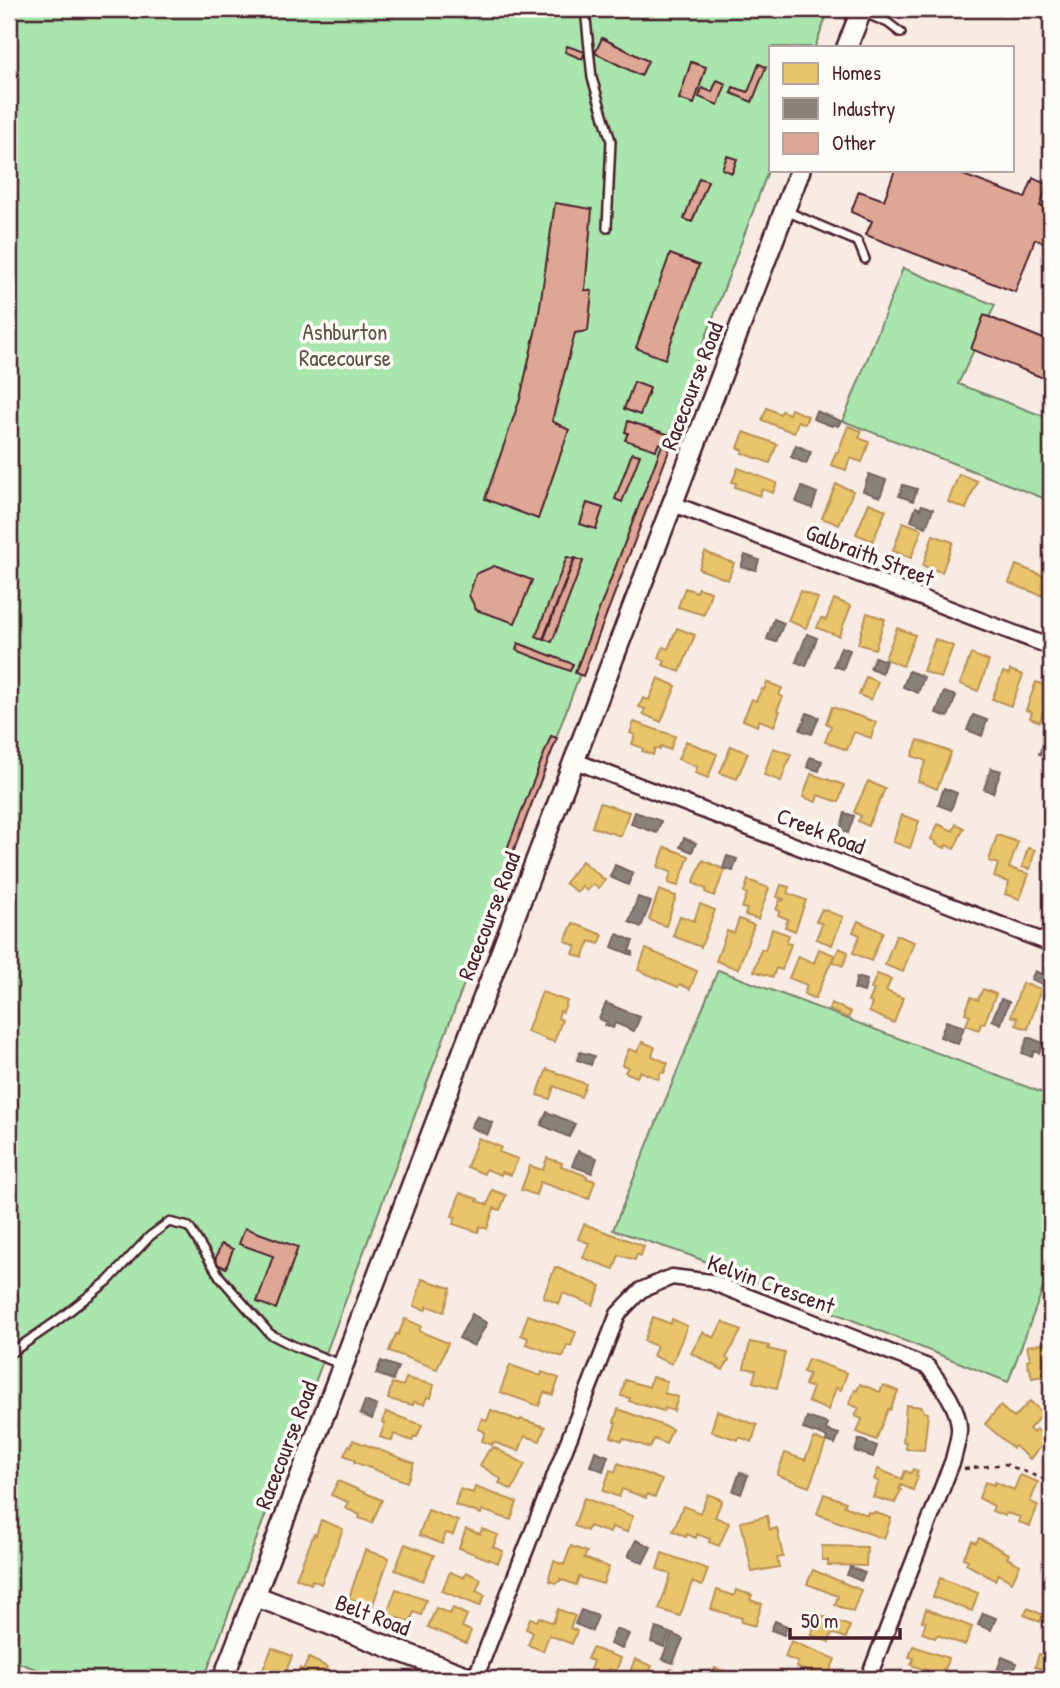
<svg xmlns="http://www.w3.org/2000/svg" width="1060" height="1688" font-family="'Patrick Hand',sans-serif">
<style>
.green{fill:#a8e6ad;stroke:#79826c;stroke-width:2}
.homes{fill:#e9c46a;stroke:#b99257;stroke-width:2}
.industry{fill:#8a817c;stroke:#776464;stroke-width:2}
.building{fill:#dea795;stroke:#4a1f2b;stroke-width:2}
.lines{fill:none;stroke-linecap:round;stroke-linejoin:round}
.service-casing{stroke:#4a1f2b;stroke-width:12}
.minor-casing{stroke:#4a1f2b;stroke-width:19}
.tertiary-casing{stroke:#4a1f2b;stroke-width:24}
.path{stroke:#4a1f2b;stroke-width:2.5;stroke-dasharray:5 5;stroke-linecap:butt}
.service{stroke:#fdfcf7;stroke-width:7}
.minor{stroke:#fdfcf7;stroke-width:14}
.tertiary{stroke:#fdfcf7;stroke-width:19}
.labels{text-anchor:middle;stroke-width:7;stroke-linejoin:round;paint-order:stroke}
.park-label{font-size:23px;fill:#62514c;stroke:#fdfcf7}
.street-label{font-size:23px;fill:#4a1f2b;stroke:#fdfcf7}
</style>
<rect width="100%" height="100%" fill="#f7ebe3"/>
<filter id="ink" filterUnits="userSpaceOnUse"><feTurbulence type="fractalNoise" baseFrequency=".0143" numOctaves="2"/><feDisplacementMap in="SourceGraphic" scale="14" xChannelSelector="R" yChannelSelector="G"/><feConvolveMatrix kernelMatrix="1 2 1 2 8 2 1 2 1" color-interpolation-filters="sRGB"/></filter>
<g filter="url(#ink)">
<path class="green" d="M9,9H829L815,47H771V163L204,1679H62L9,1659Z
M903,268L995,305L958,384L1051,419V501L843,421Z
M718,970L1051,1096V1267L1008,1382L689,1255L613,1230Z"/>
<path class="homes" d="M767,408L780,414L782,411L789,414L791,409L808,416L805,424L798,421L794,433L762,420Z
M848,426L862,431L859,438L869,442L862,462L850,458L846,470L831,465L836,452H838Z
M744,432L777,444L770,463L742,453L743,450L738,448Z
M738,468L777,483L773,493L762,489L760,496L735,487L736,483L732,482Z
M959,474L977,481L966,509L948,502Z
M836,484L853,491L839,525L822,518Z
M869,503L886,510L873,541L856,534Z
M903,522L922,529L911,558L893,551Z
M933,535L953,542L942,572L923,566Z
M705,552L734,563L728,580L699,569Z
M1016,565L1051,579V599L1009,583Z
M685,588L697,592L698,588L711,592L704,615L678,607Z
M800,591L818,598L806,628L788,621Z
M834,599L851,606L839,636L817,628L821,618L826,620Z
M867,613L885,619L875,649L858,644Z
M677,628L695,635L680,672L663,665L665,661L659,658L663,647L668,649Z
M897,628L915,635L903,666L885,659Z
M935,639L953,646L941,678L923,671Z
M971,654L989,661L978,691L960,684Z
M1010,670L1023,675L1011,706L992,699L1003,672L1009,674Z
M866,677L878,682L871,700L859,695Z
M658,678L676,686L661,722L643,714L645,709L639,707L643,698L649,700Z
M767,682L782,688L779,695L783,697L777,710L780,711L774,726L759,720L757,726L743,720L752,699L756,701L762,689L764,690Z
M1036,682L1051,687L1040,722L1030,718L1032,712L1026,710Z
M832,707L876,722L871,738L854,732L847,750L825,742L831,726L826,723Z
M634,722L675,736L670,750L661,746L660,750L655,748L653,755L642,751L643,748L632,744L635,735L630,733Z
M918,740L951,752L937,789L918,781L926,761L912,756Z
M686,741L717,754L708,778L695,773L697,767L678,759Z
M731,746L748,753L737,779L720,773Z
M773,748L791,754L781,781L764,775Z
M811,774L844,785L839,802L818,795L816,802L803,797Z
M868,781L885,789L868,826L858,821L861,816L854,812Z
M600,803L629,812L621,836L592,827Z
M902,815L919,821L910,848L893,842Z
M938,824L953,831L956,824L964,828L954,849L946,845L945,848L935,844L936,842L931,839Z
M997,835L1018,842L1009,868L1029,874L1020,899L1005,894L1009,882L994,877L998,864L989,861Z
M665,847L689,856L678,886L668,883L671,872L658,867Z
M1028,848L1035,850L1030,869L1022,867Z
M703,860L725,870L714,896L705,892L706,889L693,883Z
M582,861L605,880L599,888L593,884L587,891L582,886L577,892L565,883Z
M748,880L769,888L758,919L745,915L747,909L742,908L747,894L744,892Z
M781,885L789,887L787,893L806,900L795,931L785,927L788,919L778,915L780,911L776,910L780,900L783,901L784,899L777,897Z
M659,890L676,896L666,926L649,920Z
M700,904L715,910L701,947L673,936L680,916L694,921Z
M822,909L843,917L832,945L816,939L822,924L816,921Z
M739,919L754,925L738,969L716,961L727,931L734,933Z
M858,921L883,932L871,961L853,953L860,935L853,932Z
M573,923L603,935L599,944L590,941L583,958L573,954L576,946L565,941Z
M772,929L789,935L786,943L791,944L782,970L776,968L773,977L754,971L761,949L765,950Z
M896,935L914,942L903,972L885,965Z
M839,948L848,952L843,966L833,962Z
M646,949L697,971L690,989L680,984L678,987L638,970Z
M819,949L834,955L815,999L804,994L807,985L789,978L798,956L814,963Z
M877,974L891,979L886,991L903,998L894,1023L869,1012L872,1003L869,1002L874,990L871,989Z
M1022,983L1041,989L1028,1029L1016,1025L1018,1018L1011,1016Z
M983,989L996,994L984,1024L981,1023L979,1030L966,1025L970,1015L965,1013L971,997L978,1000Z
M542,992L567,1001L563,1012L560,1011L558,1018L562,1020L554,1042L527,1032Z
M831,1003L851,1012L848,1018L829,1010Z
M642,1042L655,1047L652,1056L668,1063L664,1073L661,1072L658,1079L640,1071L637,1077L625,1072L628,1067L622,1065L629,1049L637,1052Z
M547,1069L586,1084L581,1097L554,1086L550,1099L537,1095Z
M478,1138L501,1147L499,1152L518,1159L511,1175L502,1172L501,1175L486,1169L484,1174L467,1167Z
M547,1158L562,1163L561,1166L587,1176L586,1178L595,1181L589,1199L540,1182L536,1195L521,1190L530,1166L543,1170Z
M492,1190L506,1195L500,1210L494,1208L487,1229L480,1226L478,1232L453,1224L456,1217L452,1216L460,1193L478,1199L477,1201L488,1205Z
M584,1224L644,1246L641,1256L637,1254L635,1260L619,1255L614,1269L583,1258L589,1243L578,1239Z
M555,1267L601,1286L593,1305L563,1293L559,1304L543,1297Z
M422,1279L451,1288L444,1312L427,1306L426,1310L414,1306Z
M528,1315L576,1332L571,1346L567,1345L563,1357L526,1344L528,1338L521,1335Z
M653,1317L671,1324L672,1319L687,1326L672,1364L653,1356L657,1346L644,1341Z
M405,1319L421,1326L419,1331L448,1343L437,1369L389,1351L396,1334L398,1335Z
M723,1321L741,1331L726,1358L729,1360L723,1370L691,1353L703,1332L714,1338Z
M750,1342L769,1346L768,1349L785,1353L777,1388L753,1382L756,1370L744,1368Z
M1051,1342V1360L1047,1361L1049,1375L1032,1378L1030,1368H1028L1027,1360L1030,1359L1027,1346Z
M808,1359L847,1373L841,1390L836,1388L828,1410L808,1402L813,1388L805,1385L809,1374L803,1372Z
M510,1365L541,1376L542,1372L559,1378L553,1395L544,1392L539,1406L500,1392Z
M652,1377L667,1381L664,1393L678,1397L674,1411L665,1408L664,1411L629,1401L630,1398L621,1396L625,1380L649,1387Z
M406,1378L434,1385L431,1398L427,1397L424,1404L414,1402L413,1405L388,1399L392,1383L403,1386Z
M860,1384L880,1392L883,1385L898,1391L890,1410L888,1409L876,1440L857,1432L862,1419L855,1416L859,1408L849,1404L855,1390L857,1391Z
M1030,1401L1043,1413L1029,1429L1033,1433L1036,1429L1048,1439L1030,1459L1015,1446L1013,1448L985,1424L1000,1406L1014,1418Z
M906,1405L922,1407L924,1412L928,1413L924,1450L906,1449V1442H903Z
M618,1409L672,1429L666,1444L654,1439L650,1448L623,1438L622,1441L611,1437L616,1423L614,1422Z
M491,1410L520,1421L521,1419L545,1427L540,1441L525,1436L519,1451L493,1442L492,1445L482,1441L485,1432L478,1429L482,1418L487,1421Z
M717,1411L757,1425L752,1442L739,1437L738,1440L711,1431Z
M386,1412L422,1425L417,1437L414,1436L412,1441L394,1434L392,1441L380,1437L385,1423L382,1422Z
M814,1438L826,1442L809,1487L777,1475L785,1453L805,1460Z
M353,1440L414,1463L407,1482L354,1462L355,1460L344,1455L349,1445L351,1446Z
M493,1447L525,1464L512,1490L499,1483L501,1479L480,1465L489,1450L491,1451Z
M618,1463L662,1480L655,1497L647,1494L646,1498L622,1489L619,1497L603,1491L610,1470L615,1472Z
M878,1469L902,1479L905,1471L911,1473L913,1469L918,1471L916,1475L918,1476L913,1490L901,1485L899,1489L901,1490L895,1503L873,1497L879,1482L874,1479Z
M1020,1475L1038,1482L1030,1502L1038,1505L1030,1526L1018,1522L1020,1517L1006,1513L1005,1516L992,1511L994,1506L979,1498L985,1482L994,1485L995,1482L1014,1490Z
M338,1481L382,1500L372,1523L359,1518L360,1515L345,1508L348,1502L331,1495Z
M475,1487L517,1502L511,1520L482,1510L481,1514L455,1505L460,1489L473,1493Z
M708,1494L722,1500L715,1517L729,1523L719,1546L709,1542L710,1539L697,1534L696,1538L687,1534L686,1537L673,1531L683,1506L700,1513Z
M824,1494L846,1502L844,1506L867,1515L868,1512L873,1514L874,1512L891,1518L884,1539L817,1514Z
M584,1498L633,1516L627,1532L612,1527L610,1533L589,1526L587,1531L574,1526Z
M428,1510L458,1521L453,1535L446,1533L442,1544L419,1535Z
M767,1516L770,1530L777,1528L783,1557L777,1558L779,1567L752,1572L741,1522Z
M321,1520L343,1529L321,1584L312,1580L311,1584L296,1578L314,1534L316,1535Z
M466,1529L480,1534L482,1529L498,1535L493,1547L503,1551L498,1563L459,1548Z
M979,1538L1009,1554L1007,1558L1020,1565L1012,1582L998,1574L995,1580L966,1564L968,1560L963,1558L972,1541L976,1543Z
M405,1544L434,1555L423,1581L395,1570Z
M571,1546L587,1552L584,1558L609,1567L603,1584L579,1577L576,1585L560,1579V1581L555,1583L550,1581L549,1577L554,1561L564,1565Z
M822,1546L867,1547L866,1566L828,1565V1560H822Z
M365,1550L389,1558L372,1607L349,1598Z
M662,1553L708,1569L702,1586L692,1582L680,1616L659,1609L671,1574L657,1569Z
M813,1570L861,1590L853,1612L835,1605L838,1596L807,1584Z
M450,1572L464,1578L466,1572L481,1579L476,1591L485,1595L480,1606L442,1591Z
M940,1578L978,1593L972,1611L933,1597Z
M396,1589L426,1600L421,1615L414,1612L410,1622L387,1614Z
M717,1590L734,1596L736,1590L752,1595L750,1600L762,1604L755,1626L741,1622L742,1618L711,1609Z
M436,1608L450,1614L453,1608L467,1615L462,1627L471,1631L466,1643L428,1627Z
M1028,1608L1043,1615L1040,1622L1024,1615Z
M558,1609L575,1616L570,1628L577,1631L572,1644L549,1635L543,1651L528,1645L533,1632L526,1629L530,1618L537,1621L539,1617L553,1623Z
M926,1609L972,1627L965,1645L937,1635L935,1638L922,1633L926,1622L922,1621Z
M816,1614L850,1626L846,1638L832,1633L829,1642L811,1635L814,1627L811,1626Z
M791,1641L835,1659L827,1679L796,1667L798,1662L785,1657Z
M913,1646L948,1658L945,1670L943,1669L940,1675L911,1665L914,1658L909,1657Z
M272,1648L292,1656L283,1679H259Z
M592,1648L621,1658L616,1671L609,1669L606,1679L587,1678L593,1661L587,1659Z
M1039,1654L1051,1658V1676H1049L1048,1679L1037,1678L1040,1668L1035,1667Z
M309,1658L327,1667L320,1679H295L300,1668L303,1670Z
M635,1659L652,1666L646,1679H627Z
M715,1668L730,1673L728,1679H706L707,1676L712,1678Z
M671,1669L691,1677L690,1679H667Z"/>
<path class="industry" d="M816,411L841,421L838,426L833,424L832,426L813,419Z
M796,445L811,452L806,464L791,457Z
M869,474L886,480L880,497L863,491Z
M903,485L917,489L913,501L899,496Z
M802,487L817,493L812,508L796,502Z
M922,505L933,509L926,527L911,521L916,507L920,509Z
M745,555L759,560L756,570L741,567Z
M774,619L784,623L776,642L767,639Z
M807,634L817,638L806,666L796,662Z
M841,647L850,650L843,669L834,666Z
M875,657L886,661L882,673L870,668Z
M909,671L924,677L918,693L903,687Z
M944,692L956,696L948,717L936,713Z
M807,713L819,717L812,734L800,730Z
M973,715L987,720L982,736L967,730Z
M1050,728L1051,729V758L1039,754Z
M810,757L822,761L819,771L807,767Z
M991,768L1001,771L993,793L984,789Z
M944,788L957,793L951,810L938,805Z
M635,812L661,821L657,833L631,824Z
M845,813L854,816L848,833L840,830Z
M684,838L696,843L692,852L680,847Z
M727,856L737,859L733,871L723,868Z
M615,865L633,873L628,885L610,877Z
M638,897L651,902L641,927L629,922Z
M617,934L633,941L629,951L633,952L632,955L612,947Z
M1035,971L1048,977L1044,985L1031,979Z
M857,977L867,980L864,992L854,989Z
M1001,999L1009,1002L1001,1024L992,1020Z
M606,1003L640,1017L634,1031L615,1023L613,1028L605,1025L607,1022L599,1019Z
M946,1021L964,1027L958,1044L940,1037Z
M1028,1037L1043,1043L1039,1053L1034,1051L1032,1057L1022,1053Z
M580,1052L594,1056L591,1065L577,1060Z
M547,1112L575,1124L569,1137L541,1125Z
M477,1116L493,1123L487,1135L471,1127Z
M578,1151L597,1158L592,1173L572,1166Z
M472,1314L487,1323L474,1346L459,1338Z
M381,1361L398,1367L393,1380L376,1374Z
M365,1401L377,1406L372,1419L360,1414Z
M807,1417L828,1424L826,1430L839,1434L835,1444L826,1441L827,1437L803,1429Z
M859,1439L877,1446L873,1457L855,1451Z
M595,1451L608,1456L603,1471L590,1466Z
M740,1472L748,1475L741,1494L733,1491Z
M636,1540L651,1547L643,1563L628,1556Z
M850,1567L865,1573L861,1581L847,1575Z
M581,1610L598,1616L592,1631L575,1624Z
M983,1613L996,1618L991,1630L978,1625Z
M775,1621L787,1626L784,1635L771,1630Z
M656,1628L670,1633L664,1647L651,1642Z
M616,1629L629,1634L622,1649L610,1644Z
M672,1634L683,1639L673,1663L662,1659Z
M1002,1657L1017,1663L1012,1677L997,1671Z"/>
<path class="building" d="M602,38L648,61L641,76L595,53Z
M567,46L585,52L582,59L565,52Z
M691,62L706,67L694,104L679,99Z
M759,64L766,67L752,102L731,93L733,87L748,92Z
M717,80L726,84L718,105L699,97L702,88L712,92Z
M727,156L737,159L732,173L722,169Z
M895,170H950L1025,198L1033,178L1048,185L1040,206L1051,210V245L1035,239L1015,292L866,235L872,221L851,212L859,191L884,200Z
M699,178L708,181L692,222L684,219Z
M555,203L592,209L585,290L592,291L588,331L575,333L552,421L569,430L538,519L485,499L520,399L538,319Z
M670,254L699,265L665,359L636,348Z
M984,315L1051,342V381L971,349Z
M634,382L650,388L640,415L624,409Z
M628,421L673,436L670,447L659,443L656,450L625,440L628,433L625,432Z
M662,445L670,448L583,676L575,673Z
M632,453L640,455L622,502L615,499Z
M587,503L603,508L596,529L580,524Z
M567,557L574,559L543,639L536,636Z
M575,558L583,561L552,642L544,639Z
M494,566L532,580L515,623L476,610L469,595L476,574Z
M518,643L573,664L570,671L516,650Z
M551,736L557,738L511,857L505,854Z
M245,1228L298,1247L276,1309L257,1302L273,1256L239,1244Z
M221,1244L233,1249L226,1268L214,1263Z"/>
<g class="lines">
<defs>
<path id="service" d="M585,9L592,78L611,141L607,228
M862,12L888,23L901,33
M786,211L858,242L865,259
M9,1354L54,1323L108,1281L150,1236L169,1222L189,1227L220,1277L270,1334L294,1346L340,1364"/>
<path id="minor" d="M673,504L1051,647
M575,761L1051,944
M475,1679L618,1314L641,1290L672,1277L711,1282L928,1367C940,1383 958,1405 959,1427C960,1437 955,1450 953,1460L868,1679"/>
<path id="tertiary" d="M847,47L862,9
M255,1596L473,1679
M223,1679L800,170"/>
</defs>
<use href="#service" class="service-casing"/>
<use href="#minor" class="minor-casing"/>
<use href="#tertiary" class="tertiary-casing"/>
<path class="path" d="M964,1469L1005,1464L1051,1482"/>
<use href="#service" class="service"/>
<use href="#minor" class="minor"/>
<use href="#tertiary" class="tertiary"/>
</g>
</g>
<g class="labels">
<g class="park-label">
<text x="345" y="340">Ashburton<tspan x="345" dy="26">Racecourse</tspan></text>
</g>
<g class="street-label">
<text transform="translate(692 386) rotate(-69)" y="8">Racecourse Road</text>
<text transform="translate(870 555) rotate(21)" y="8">Galbraith Street</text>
<text transform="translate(821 831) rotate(21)" y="8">Creek Road</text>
<text transform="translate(489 916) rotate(-69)" y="8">Racecourse Road</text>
<text transform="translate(771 1284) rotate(20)" y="8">Kelvin Crescent</text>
<text transform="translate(286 1445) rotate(-69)" y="8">Racecourse Road</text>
<text transform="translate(373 1615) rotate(21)" y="8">Belt Road</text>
</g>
</g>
<rect width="1060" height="1688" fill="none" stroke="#fdfcf7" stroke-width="35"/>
<rect x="18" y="18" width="1025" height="1653" fill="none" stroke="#4a1f2b" stroke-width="2.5" filter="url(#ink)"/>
<rect x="769" y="46" width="245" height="126" fill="#fdfcf7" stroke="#b5a4a5" stroke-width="2"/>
<rect x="783" y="63" width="35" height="21" fill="#e9c46a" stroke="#b5a4a5" stroke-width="2"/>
<text x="832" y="80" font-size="21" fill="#4a1f2b">Homes</text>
<rect x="783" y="98" width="35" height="21" fill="#8a817c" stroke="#b5a4a5" stroke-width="2"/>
<text x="832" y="116" font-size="21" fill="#4a1f2b">Industry</text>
<rect x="783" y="133" width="35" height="21" fill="#dea795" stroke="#b5a4a5" stroke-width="2"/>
<text x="832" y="150" font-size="21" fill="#4a1f2b">Other</text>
<path d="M790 1628v10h110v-10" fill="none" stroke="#4a1f2b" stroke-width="3.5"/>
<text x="801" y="1628" font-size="21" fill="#4a1f2b" stroke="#fdfcf7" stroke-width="5" paint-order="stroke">50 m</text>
</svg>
